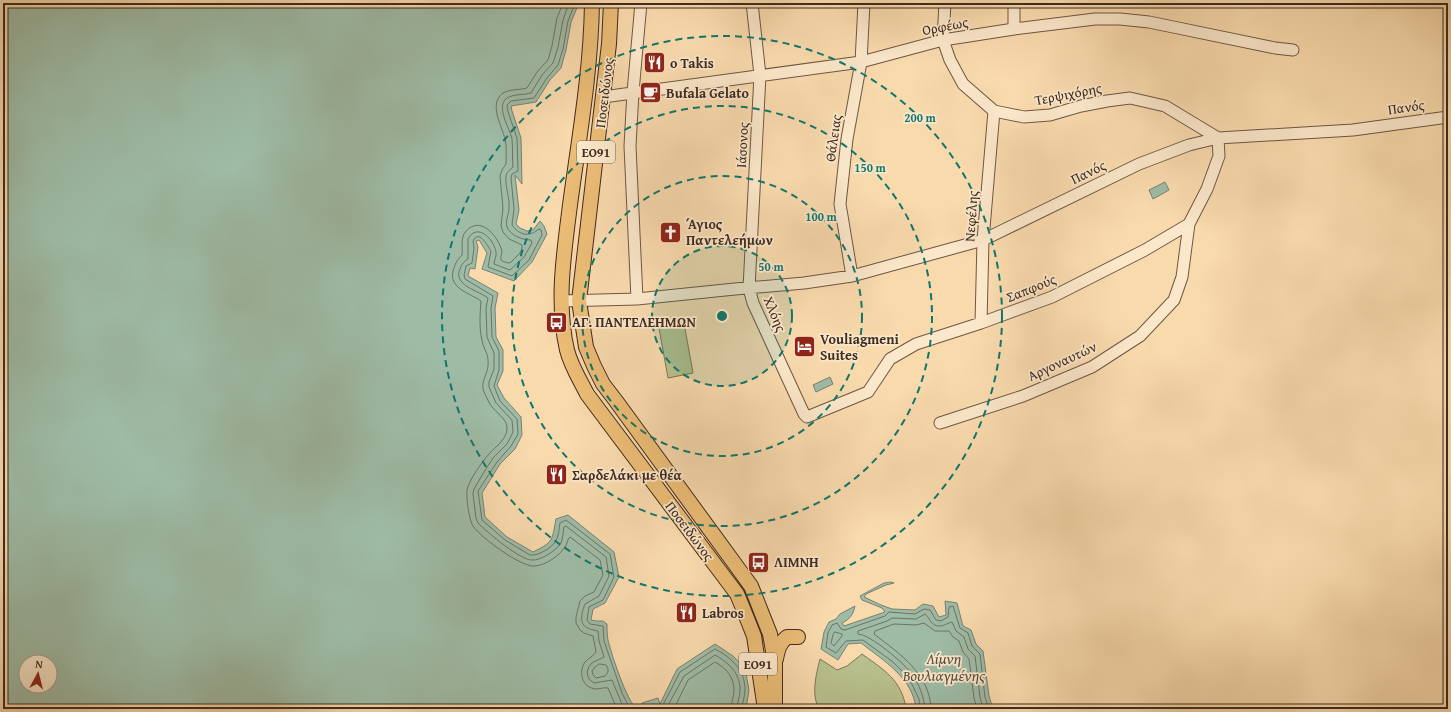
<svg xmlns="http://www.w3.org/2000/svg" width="1451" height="712" font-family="'Gentium Book Plus',serif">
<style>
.green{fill:#b8c18e;stroke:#7b7658}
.water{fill:#9ebba6;stroke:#788171;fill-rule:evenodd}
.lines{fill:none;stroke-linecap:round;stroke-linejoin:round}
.shore{stroke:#6e7364;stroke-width:1}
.minor-casing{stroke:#6d5744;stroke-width:13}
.major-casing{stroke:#3e2b21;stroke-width:16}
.minor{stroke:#fbe7ca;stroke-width:11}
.major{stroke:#ecbd76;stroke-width:14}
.ring{fill:none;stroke:#0f766e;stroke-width:2;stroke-dasharray:7 5}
.labels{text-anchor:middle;stroke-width:3.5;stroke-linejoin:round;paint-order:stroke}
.shield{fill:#fbe7ca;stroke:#776354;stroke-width:1}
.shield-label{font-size:13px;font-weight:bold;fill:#3e2b21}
.street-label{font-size:14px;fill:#3e2b21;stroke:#fbe7ca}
.poi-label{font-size:14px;font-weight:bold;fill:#3e2b21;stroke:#fbe7ca;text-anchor:start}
.water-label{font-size:15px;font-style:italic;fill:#564f42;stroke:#fbe7ca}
.centre{fill:#0f766e;stroke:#fbe7ca;stroke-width:2}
.ring-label{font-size:12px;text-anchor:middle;font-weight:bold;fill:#0f766e;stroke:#fbe7ca;stroke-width:3.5;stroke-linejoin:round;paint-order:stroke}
</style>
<rect width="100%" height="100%" fill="#f9daad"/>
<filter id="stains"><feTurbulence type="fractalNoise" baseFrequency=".005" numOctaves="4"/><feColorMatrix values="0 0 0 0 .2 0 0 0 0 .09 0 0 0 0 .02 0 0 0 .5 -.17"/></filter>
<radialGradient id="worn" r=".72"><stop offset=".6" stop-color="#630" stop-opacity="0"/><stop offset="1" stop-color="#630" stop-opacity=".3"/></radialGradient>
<path class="green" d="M684,323L693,373L668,378L659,328Z
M862,654C884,670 902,680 906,709H819C811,694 816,675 820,659L837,670L847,666Z"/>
<path class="water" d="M3,3H579L571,22L566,50L561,68L550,80L536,102L511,106L512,111L521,138L522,184L515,175L519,210L516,224L520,228L527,231L533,230L540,221L544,226L547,234L532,262L514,281L482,269L487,253L479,240L476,241L478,247L475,269L470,268L468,276L498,293L495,308L496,337L503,350V371L497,385L504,398L521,417L522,435L515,449L500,464L482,493L485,517L507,537L533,552C554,542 552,540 556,519L568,515L614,552L619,577L605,603L593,609L591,620L596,621H603L607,624C607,629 607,635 608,640C611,653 627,702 637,709L642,703L658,698L660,704L677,669L715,644L733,656L745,668L749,690L746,709H3ZM26,662H50V686H26Z
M1165,182L1169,190L1153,199L1149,190Z
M830,377L833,384L816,392L813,385Z
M891,582L894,583L886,585L866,594L864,597L881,605L892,609L915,610L923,604L933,606L939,617L946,615L945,601L957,603L963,626L971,630L976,644L983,651L989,696L993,709H916C913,678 884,661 861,643L848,644L838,660L821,649L824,632L829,622L836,619L840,614L855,606C853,615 850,619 842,623L844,626L885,612L882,608L862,600L860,596L884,583Z"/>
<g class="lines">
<path class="shore" d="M563,3L557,18L552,46L548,60L537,72L527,88C520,90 510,89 503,93C488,104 502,126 505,139C507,147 506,156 506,164L502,170L500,176L503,208L501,226L503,232L509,239L522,245V248L520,253L510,263C508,263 503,262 501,260C500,257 503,251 501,248C496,234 480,216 466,231C460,238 463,247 462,255C457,260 455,264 453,271C449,289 470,293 481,301C480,313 479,329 482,340C484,352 489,352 488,366C487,376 480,382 484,392C487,398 489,404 493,408C499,415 508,420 507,430C506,440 495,447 489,454C482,462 469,480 467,490C466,497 469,520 473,526C480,537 522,568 535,566C546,565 559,556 565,547C568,543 567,539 570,537L600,560L603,575L594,592L585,596L580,601L576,617V623L580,630L584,633L593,636L596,652C594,656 588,658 585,662C578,672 582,688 596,689C600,689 604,687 608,688L617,709
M569,3L563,20L558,47L553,63L542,75L531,93C524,95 513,94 507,98C495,106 510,129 512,139C513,148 512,158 513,167C510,170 506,172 506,177C505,187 510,198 509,208C509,214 505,221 507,227C510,235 522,240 531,240L532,243L524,257L510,270L494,264C494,260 497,256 496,252C494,239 477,222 468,239V259C463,262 461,265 459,272C456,286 479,291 488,298L486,308L487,337L494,353V369L489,382V387L496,403L512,420L513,432L507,444L493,458L484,472L474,489L473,494L476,518L478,523C488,533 520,560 532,560C540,561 557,550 561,543C563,538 563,532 564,527L566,526L606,557L609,576L599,596L585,604C582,612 578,624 588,628C591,630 595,630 598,631L599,641L604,657C601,659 596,660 592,663C585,669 586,679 594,683L612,680L624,709
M575,3L568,21L563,49L558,65L547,78L534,98L511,101L507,105L508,112L517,138L518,171L512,174L511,178L514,209L512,225C520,236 529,237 539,229L541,230L542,235L529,260L512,276L488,267L491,251C487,245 479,229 473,241L474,248L472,263L466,266L464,275L465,279L493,296L491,308L492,337L499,351V370L494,386L500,401L517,419L518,434L511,446L497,462L478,491L482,520L505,540L530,555C539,556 551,548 555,542C559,537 559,528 560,523L566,520L610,554L614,577L603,600L589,607L587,620L590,624L603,626L604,641L622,693L630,709
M835,632L842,634V636L834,646L831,643L833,635Z
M600,664L606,665L608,669V672L605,676L596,678L593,675L592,671L595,667Z
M642,709L645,706L654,704L659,706L663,705L680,672L715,649C732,658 745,670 745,690C745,696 742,703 742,709
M666,709L684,676L715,655C729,663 740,673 740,690C740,696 737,703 737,709
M674,709L688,680L715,662C726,668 734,677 734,690C734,696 731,703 731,709
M920,709L919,699L909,678L893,662L863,640L846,641L836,653L826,647L828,633L832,625L837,623L841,629L845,630L885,616L889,612L915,614L924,609L930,610L936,620L941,621L948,617L949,607L953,606L960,628L968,633L972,646L980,654L985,697L989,709
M925,709C924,697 919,684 912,674C904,663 871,635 858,634V631L887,621L892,618L916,619L925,614C928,616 929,619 931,622C938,630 945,624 952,622L956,631L964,637L968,649L975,656L980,697L983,709
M931,709C930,674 900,654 874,634L875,631L894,624L916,625L924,623L935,631H949L953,637L959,641L963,652L969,659L974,698L977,709"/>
<defs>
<path id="minor" d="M752,3L760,75L749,288L753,303L804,414L807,417L868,392L890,359L916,344L981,323L1052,297L1145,250L1189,224L1207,189L1219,156L1218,138L1165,106L1130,98L1107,101L1081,106L1050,115L1024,117L994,111L963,84L950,60L943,40L945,3
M1014,29V3
M603,97L861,62L943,40L1014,29L1095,19H1120L1149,22L1275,48L1293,50
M852,276L840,204L847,139L861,62L864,3
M637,299L630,146L633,92L641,3
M561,301L637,299L735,289L804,283L852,276L983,240L1139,164L1189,145L1218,138L1353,130L1448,117
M981,323L983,240L994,111
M940,423L1023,396L1092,367L1140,336L1174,300L1182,277L1189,224"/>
<path id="major" d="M592,3C591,71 579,138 570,205C564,253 556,302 567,350C571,366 580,380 587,394L737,594L742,606L754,636L765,709
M611,3L609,44L579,301L586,347L594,366L603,384L616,401L751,586L770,634L775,662V709
M776,659C778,649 779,644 787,637H798"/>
</defs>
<use href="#minor" class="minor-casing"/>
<use href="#major" class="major-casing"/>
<use href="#minor" class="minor"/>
<use href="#major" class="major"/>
</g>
<circle cx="722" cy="316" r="70" fill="#0f766e" fill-opacity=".12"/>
<g class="ring">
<circle cx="722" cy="316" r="70"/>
<circle cx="722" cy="316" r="140"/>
<circle cx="722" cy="316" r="210"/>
<circle cx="722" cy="316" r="280"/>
</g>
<defs>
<symbol id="restaurant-square" viewBox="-11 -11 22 22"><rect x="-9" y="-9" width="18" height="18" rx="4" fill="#8f2418" stroke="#fbe7ca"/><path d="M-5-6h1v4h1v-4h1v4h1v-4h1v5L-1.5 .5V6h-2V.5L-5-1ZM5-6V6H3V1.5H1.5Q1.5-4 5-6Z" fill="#fff"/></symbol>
<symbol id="cafe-square" viewBox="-11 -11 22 22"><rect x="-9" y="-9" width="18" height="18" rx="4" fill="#8f2418" stroke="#fbe7ca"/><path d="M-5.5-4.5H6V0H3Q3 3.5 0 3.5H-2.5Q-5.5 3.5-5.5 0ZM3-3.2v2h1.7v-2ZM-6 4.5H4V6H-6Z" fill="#fff"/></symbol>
<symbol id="church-square" viewBox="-11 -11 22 22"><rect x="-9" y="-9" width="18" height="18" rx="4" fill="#8f2418" stroke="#fbe7ca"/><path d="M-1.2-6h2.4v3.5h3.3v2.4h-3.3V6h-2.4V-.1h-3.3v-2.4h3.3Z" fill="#fff"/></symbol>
<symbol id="bus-square" viewBox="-11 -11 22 22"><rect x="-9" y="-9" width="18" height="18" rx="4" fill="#8f2418" stroke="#fbe7ca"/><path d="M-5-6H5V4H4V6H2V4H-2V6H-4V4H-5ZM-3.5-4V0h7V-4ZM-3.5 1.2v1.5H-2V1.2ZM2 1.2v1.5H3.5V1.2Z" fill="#fff"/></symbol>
<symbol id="hotel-square" viewBox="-11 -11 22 22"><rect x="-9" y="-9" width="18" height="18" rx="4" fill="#8f2418" stroke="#fbe7ca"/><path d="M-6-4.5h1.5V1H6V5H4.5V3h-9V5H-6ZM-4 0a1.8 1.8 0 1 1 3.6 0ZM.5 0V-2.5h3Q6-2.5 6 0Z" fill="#fff"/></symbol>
</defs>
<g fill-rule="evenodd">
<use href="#restaurant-square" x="642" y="50" width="25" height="25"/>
<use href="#cafe-square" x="638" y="80" width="25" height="25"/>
<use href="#church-square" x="658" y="220" width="25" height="25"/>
<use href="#bus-square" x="544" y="310" width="25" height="25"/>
<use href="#hotel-square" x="792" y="334" width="25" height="25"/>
<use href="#restaurant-square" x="544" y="462" width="25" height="25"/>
<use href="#bus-square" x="746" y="550" width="25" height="25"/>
<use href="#restaurant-square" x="674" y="600" width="25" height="25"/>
</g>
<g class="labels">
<g class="shield">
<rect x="577" y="141" width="38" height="22" rx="3"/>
<rect x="739" y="653" width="38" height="22" rx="3"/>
</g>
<g class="shield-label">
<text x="596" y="157">ΕΟ91</text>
<text x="758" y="669">ΕΟ91</text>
</g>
<g class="street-label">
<text transform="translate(945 26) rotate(-11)" y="5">Ορφέως</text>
<text transform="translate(604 93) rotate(-83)" y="5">Ποσειδώνος</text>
<text transform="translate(1068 94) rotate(-11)" y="5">Τερψιχόρης</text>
<text transform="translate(1406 107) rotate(-8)" y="5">Πανός</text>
<text transform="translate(833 138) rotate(-82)" y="5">Θάλειας</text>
<text transform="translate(742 145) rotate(-87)" y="5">Ιάσονος</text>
<text transform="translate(1088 172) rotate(-26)" y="5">Πανός</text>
<text transform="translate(971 216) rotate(-86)" y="5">Νεφέλης</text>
<text transform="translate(1031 288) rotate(-22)" y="5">Σαπφούς</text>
<text transform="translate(775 314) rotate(67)" y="5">Χλόης</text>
<text transform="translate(1062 361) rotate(-25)" y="5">Αργοναυτών</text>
<text transform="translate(690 531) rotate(53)" y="5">Ποσειδώνος</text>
</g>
<g class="poi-label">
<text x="670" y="68">o Takis</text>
<text x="666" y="98">Bufala Gelato</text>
<text x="686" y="229">Άγιος<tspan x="686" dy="16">Παντελεήμων</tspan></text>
<text x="572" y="327">ΑΓ. ΠΑΝΤΕΛΕΗΜΩΝ</text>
<text x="820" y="344">Vouliagmeni<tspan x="820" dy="16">Suites</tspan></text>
<text x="572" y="480">Σαρδελάκι με θέα</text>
<text x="774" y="567">ΛΙΜΝΗ</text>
<text x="702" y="618">Labros</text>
</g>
<g class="water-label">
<text x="944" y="664">Λίμνη<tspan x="944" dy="17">Βουλιαγμένης</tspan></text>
</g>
</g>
<circle cx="722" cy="316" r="6" class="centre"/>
<g class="ring-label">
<text x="920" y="122">200 m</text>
<text x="870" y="172">150 m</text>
<text x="821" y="221">100 m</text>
<text x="771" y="271">50 m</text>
</g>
<rect width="1451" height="712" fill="none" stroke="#f9daad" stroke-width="16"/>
<rect x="4" y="4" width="1443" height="704" fill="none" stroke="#3e2b21" stroke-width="2"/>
<rect x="8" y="8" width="1435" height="696" fill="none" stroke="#3e2b21"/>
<g transform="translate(38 674) rotate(7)"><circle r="19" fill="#fbe7ca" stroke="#af9c86"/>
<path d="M0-3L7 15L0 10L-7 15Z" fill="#8f2418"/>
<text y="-6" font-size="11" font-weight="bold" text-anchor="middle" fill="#3e2b21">N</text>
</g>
<rect width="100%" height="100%" filter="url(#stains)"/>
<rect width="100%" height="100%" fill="url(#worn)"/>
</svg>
